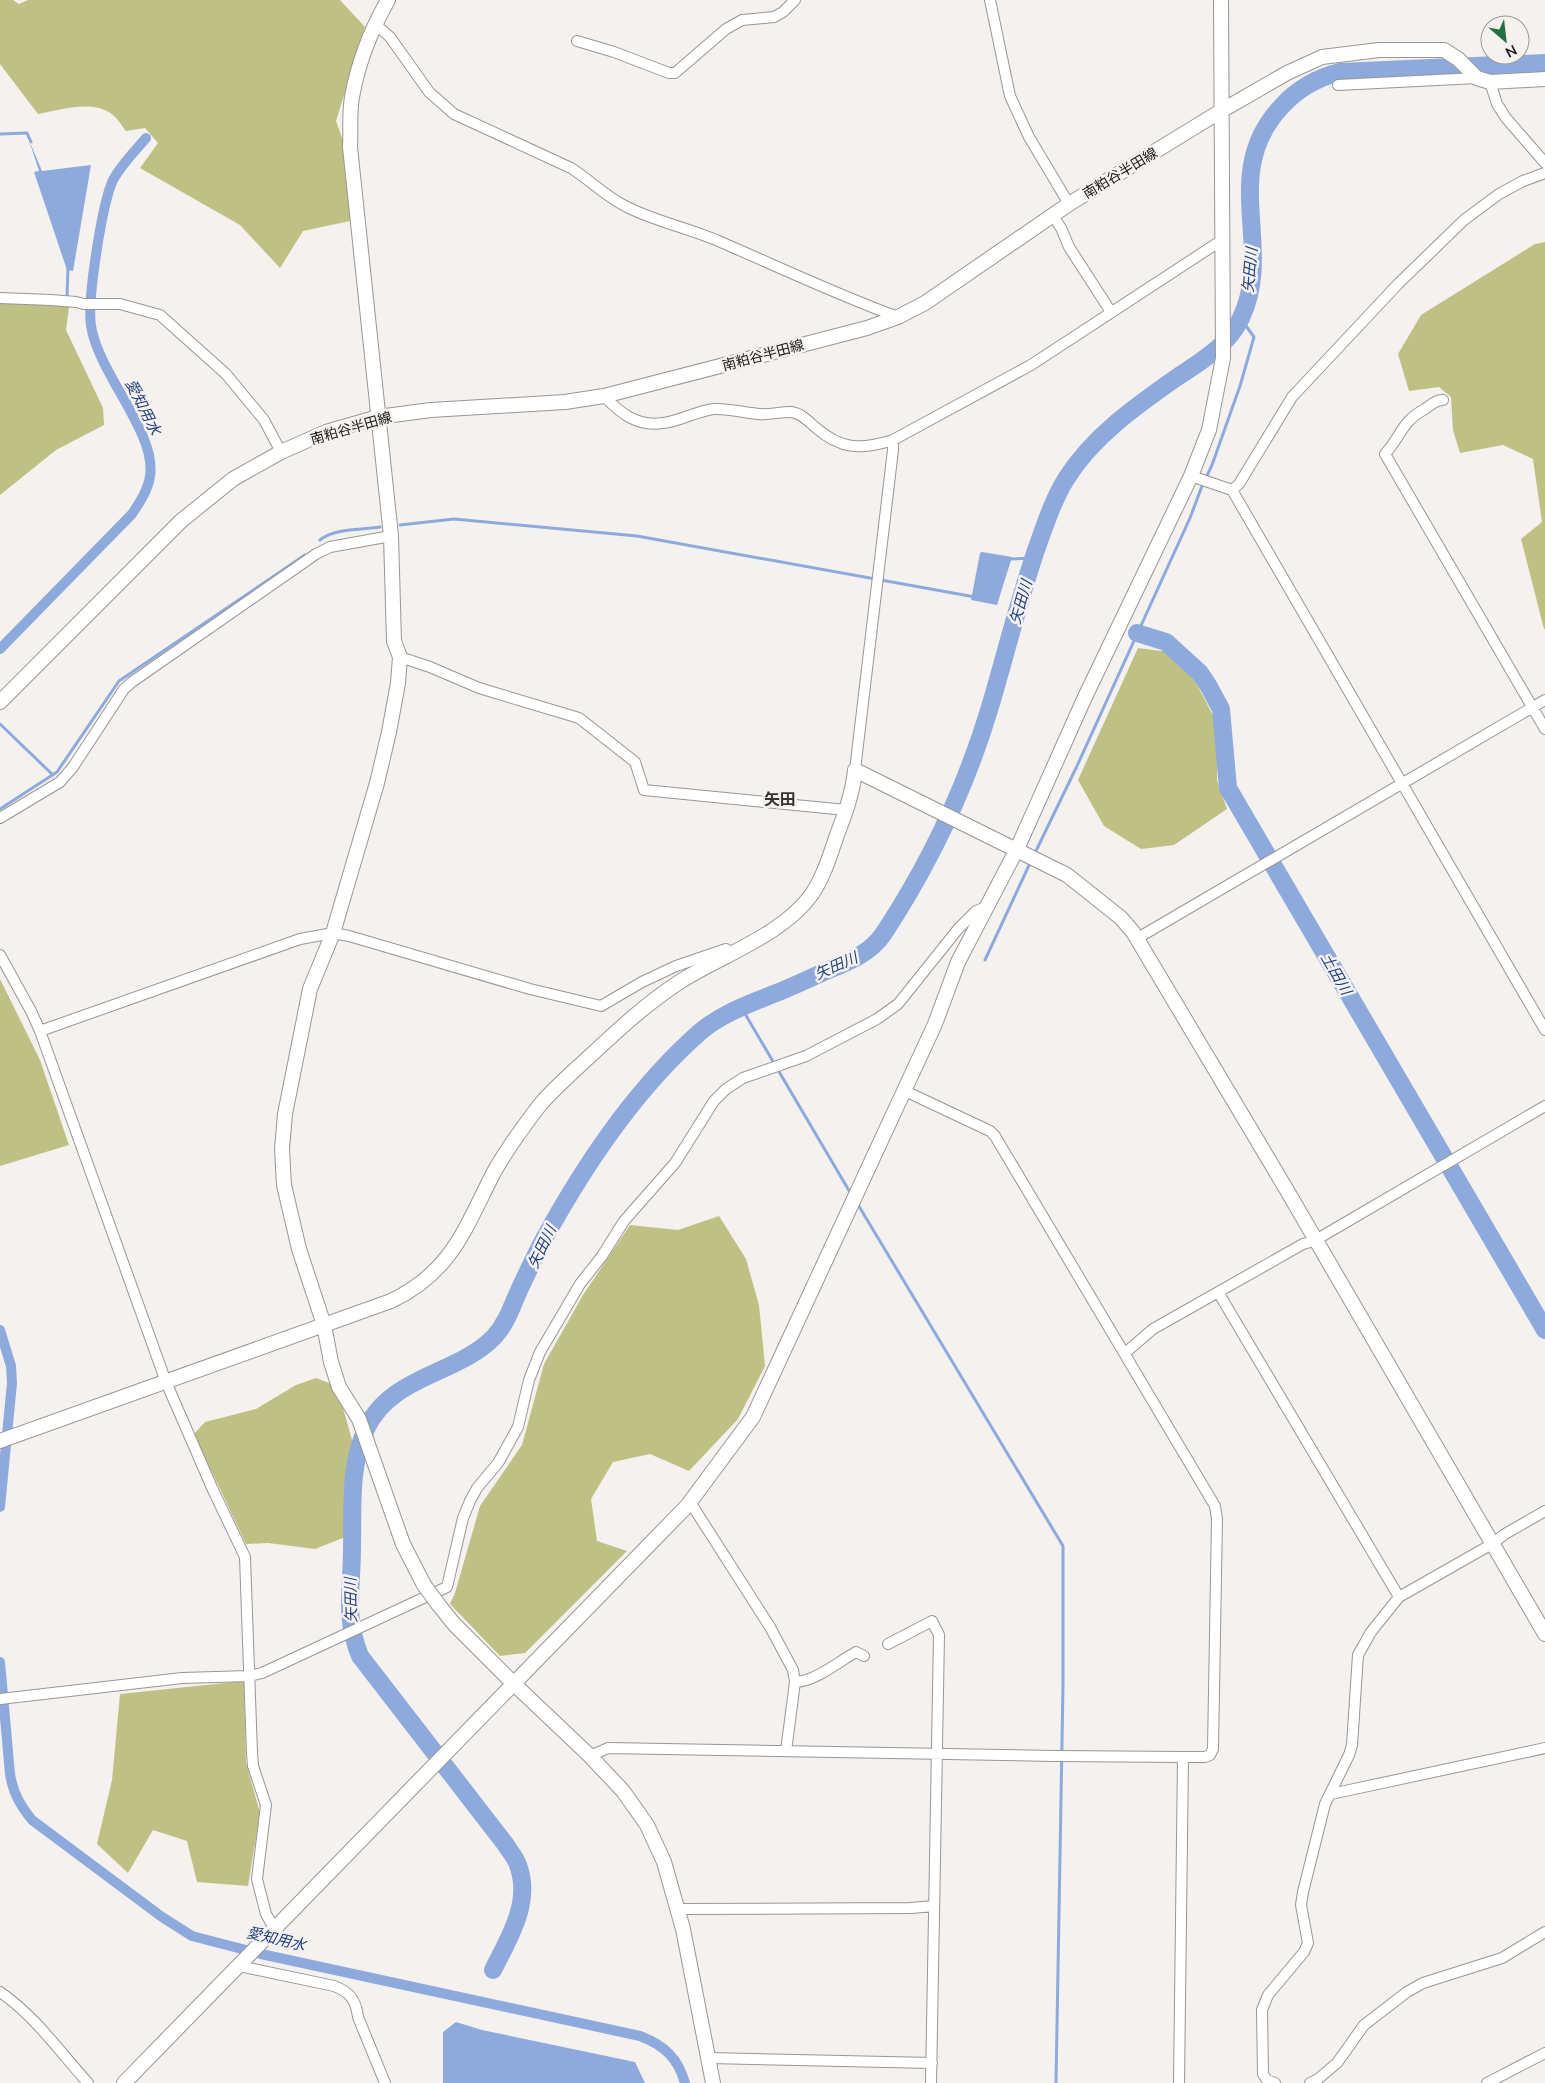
<svg xmlns="http://www.w3.org/2000/svg" width="1545" height="2083" font-family="'Nunito Sans','Noto Sans JP',sans-serif">
<style>
.forest{fill:#bec183}
.water{fill:#8eaadd}
.lines{fill:none;stroke-linecap:round;stroke-linejoin:round}
.stream{stroke:#8eaadd;stroke-width:3}
.canal{stroke:#8eaadd;stroke-width:10}
.river{stroke:#8eaadd;stroke-width:18}
.street-casing{stroke:#999694;stroke-width:12}
.secondary-casing{stroke:#999694;stroke-width:16}
.street{stroke:#fff;stroke-width:10}
.secondary{stroke:#fff;stroke-width:14}
.secondary-bridge-casing{stroke:#999694;stroke-width:16;stroke-linecap:butt}
.secondary-bridge{stroke:#fff;stroke-width:14}
.labels{text-anchor:middle;stroke-width:5;stroke-linejoin:round;paint-order:stroke}
.street-label{font-size:14px;fill:#181716;stroke:#f4f1ef}
.water-label{font-size:15px;font-style:italic;fill:#1f3f7c;stroke:#f4f1ef}
.quarter-label{font-size:16px;font-weight:bold;fill:#363432;stroke:#f4f1ef}
</style>
<rect width="100%" height="100%" fill="#f4f1ef"/>
<path class="forest" d="M0,0H13L19,4L28,0H340L365,27L336,121L351,163L350,221L303,231L280,268L240,225L140,168L158,143L145,128L126,131C122,126 118,119 113,115C93,99 61,110 38,114L0,64Z
M1545,242V629H1544L1521,539L1542,522L1533,459L1503,445L1460,453L1453,430L1451,397L1439,387L1409,391L1398,354L1421,315L1535,244Z
M0,302L69,307L66,330L103,408L104,425L56,450L0,495Z
M1138,648L1169,652L1192,675L1218,725L1217,780L1227,809L1174,845L1141,849L1104,826L1078,780Z
M0,979L40,1060L69,1145L0,1166Z
M719,1216L746,1259L759,1305L765,1366L738,1419L689,1471L650,1454L613,1462L591,1499L597,1541L627,1551L525,1653L500,1656L450,1604L455,1593L480,1506L522,1445L544,1364L583,1295L630,1225L678,1230Z
M316,1378L334,1385L341,1401L354,1447L347,1485L348,1536L315,1549L268,1543L246,1544L194,1434L205,1422L256,1409L296,1385Z
M244,1681L246,1763L260,1813L248,1886L197,1882L187,1841L153,1830L128,1873L97,1844L112,1780L120,1694Z"/>
<path class="water" d="M29,140L42,171L91,165L73,271L67,270L34,172L39,171Z
M982,552L1012,557L997,605L971,600L980,553Z
M456,2022L482,2030L635,2062L645,2083H443V2032Z"/>
<g class="lines">
<path class="stream" d="M0,134L27,133L31,142
M67,297L68,268
M400,525L454,519L637,536L975,597
M320,540C335,528 362,530 380,527
M1009,559L1034,558
M0,724L53,775
M0,809L57,772L119,681L305,555
M1034,855L1077,766L1190,518L1202,486L1212,465L1240,386L1254,337L1241,319
M985,960L1031,861
M741,1007L851,1194
M857,1203L1063,1546V1685L1056,2083"/>
<path class="canal" d="M0,649L132,514C140,502 148,490 150,476C157,433 99,375 91,326C87,300 102,204 113,180C121,165 135,151 146,138
M0,1330L11,1366L12,1383L0,1507
M0,1662L10,1774C13,1793 20,1805 32,1820L162,1917L192,1936L261,1954L640,2036C664,2045 678,2058 685,2083"/>
<path class="river" d="M1137,633L1166,642L1200,673L1208,685L1221,709L1228,788L1545,1330
M493,1970C509,1938 532,1902 518,1865C516,1858 510,1852 506,1845L360,1656C344,1617 352,1588 352,1548C353,1507 349,1467 366,1429C391,1375 457,1375 494,1337C508,1322 513,1302 522,1284C529,1269 536,1254 544,1239C585,1164 635,1089 700,1032C721,1014 747,1005 771,995C790,988 808,979 826,971C848,962 870,954 884,933C930,863 966,787 990,707C1005,656 1018,604 1035,553C1044,528 1052,502 1066,479C1092,437 1136,406 1176,378C1201,361 1228,346 1241,318C1275,247 1219,174 1281,107C1297,89 1316,78 1340,72L1545,63"/>
<defs>
<path id="street" d="M990,0L1010,96L1029,137L1069,204
M375,24L390,37L429,92L454,114L571,168C590,180 606,197 627,207C657,222 692,229 723,243C781,268 838,295 898,317
M577,41L614,52L669,73H675L726,29L742,20L774,17L783,12L795,0
M1490,82L1497,104L1506,118L1545,163
M1338,85L1477,78
M1053,216L1061,228L1069,247L1111,312
M0,298L51,300L76,302L84,304H120L160,315L226,374L264,420L281,452
M604,396C620,413 637,427 663,423C681,421 696,411 714,409C729,408 744,413 759,414C770,415 779,412 790,412C800,412 808,421 815,427C841,450 861,450 893,440L1031,365L1222,240
M1443,400C1435,400 1431,405 1425,409C1401,422 1402,435 1385,454L1545,729
M1191,476L1232,490L1545,1030
M1232,490L1239,484L1292,397L1398,284L1464,220L1499,194L1523,181L1545,173
M400,657L430,667L479,688L579,718L635,762L644,790L846,810
M855,770L893,450V440
M0,818L60,782L73,767L124,689L132,682L316,554L330,547L391,536
M1136,939L1545,700
M0,955L31,1011L40,1031L166,1382L213,1490L245,1557L252,1753L253,1766L266,1805L257,1879L266,1914L275,1930
M40,1031L300,939L333,933L349,936L530,989L601,1006L642,982L676,966L726,949L732,953
M1218,1292L1399,1597
M1125,1353L1153,1329L1303,1244L1314,1241L1331,1231L1545,1106
M690,1502L770,1627L793,1670L795,1682L786,1751
M888,1644L932,1621L939,1635L931,2083
M795,1682C816,1681 838,1662 856,1652L864,1656
M0,1699L182,1678L249,1676L262,1673L447,1587L463,1518L470,1501L477,1488L498,1463L518,1427L529,1380L540,1352L580,1284L602,1256L624,1221L675,1163L714,1101L726,1089L743,1078L806,1056L877,1019L898,1004L958,929L976,911L986,907
M590,1756L608,1748L1055,1756L1183,1757H1205L1210,1755L1213,1749L1217,1519L1215,1506L995,1136L990,1131L905,1091
M1331,1794L1545,1748
M677,1909L911,1908L934,1906
M239,1966L334,1986C350,1992 356,2000 358,2017L385,2083
M0,1992C35,2016 60,2052 88,2083
M708,2058L932,2063
M1179,2083L1183,1757
M1275,2083L1267,2080L1263,2074L1262,2010L1268,1995L1304,1952L1308,1943L1301,1905L1303,1892L1325,1804L1349,1755L1352,1745L1358,1655L1371,1632L1399,1597L1492,1544L1505,1534L1545,1511
M1310,2083L1318,2079L1337,2063L1364,2025L1407,1992L1423,1983L1502,1958L1545,1932
M1487,2083L1545,2053"/>
<path id="secondary" d="M388,0C371,30 358,63 352,97C349,113 351,131 350,147L391,536L394,641L400,657L398,683L389,732L377,783L333,933L310,989L285,1114L282,1149L284,1185L299,1249L324,1325L331,1362L339,1387L359,1419L403,1544L424,1585
M0,702L181,521L233,479L281,452L326,432L378,417L431,410L565,402L604,396L867,328L898,317L925,303L1069,204L1221,111L1287,73L1322,57L1379,50H1444L1458,59L1477,78L1490,82L1545,79
M0,1441L391,1301C452,1272 465,1228 494,1172C507,1149 523,1127 539,1106C554,1088 573,1072 590,1056C619,1029 647,1003 681,981C722,955 783,935 812,894C824,876 830,855 837,835C845,814 853,792 855,770L1067,875L1121,918L1133,932L1285,1187L1545,1634
M438,1604L454,1624L513,1683L590,1756L623,1791L647,1825L664,1862L683,1929L713,2083
M124,2083L687,1506L753,1417L935,1024L958,962L1017,849L1085,697L1191,476L1209,430L1223,358L1221,0"/>
</defs>
<use href="#street" class="street-casing"/>
<use href="#secondary" class="secondary-casing"/>
<use href="#street" class="street"/>
<use href="#secondary" class="secondary"/>
<defs>
<path id="secondary-bridge" d="M424,1585L438,1604"/>
</defs>
<use href="#secondary-bridge" class="secondary-bridge-casing"/>
<use href="#secondary-bridge" class="secondary-bridge"/>
</g>
<g class="labels">
<g class="street-label">
<text transform="translate(1120 173) rotate(-31)" y="5">南粕谷半田線</text>
<text transform="translate(763 355) rotate(-15)" y="5">南粕谷半田線</text>
<text transform="translate(351 428) rotate(-16)" y="5">南粕谷半田線</text>
</g>
<g class="water-label">
<text transform="translate(1250 270) rotate(-85)" y="5">矢田川</text>
<text transform="translate(143 407) rotate(63)" y="5">愛知用水</text>
<text transform="translate(1021 602) rotate(-74)" y="5">矢田川</text>
<text transform="translate(836 966) rotate(-24)" y="5">矢田川</text>
<text transform="translate(1336 974) rotate(60)" y="5">土田川</text>
<text transform="translate(542 1247) rotate(-64)" y="5">矢田川</text>
<text transform="translate(351 1600) rotate(-91)" y="5">矢田川</text>
<text transform="translate(276 1939) rotate(13)" y="5">愛知用水</text>
</g>
<g class="quarter-label">
<text x="780" y="805">矢田</text>
</g>
</g>
<g transform="translate(1505 40) rotate(152)"><circle r="24" fill="#f4f1ef" stroke="#9c9a98"/>
<path d="M0-4L9 19L0 12L-9 19Z" fill="#247140"/>
<text y="-8" font-size="14" font-weight="bold" text-anchor="middle" fill="#181716">N</text>
</g>
</svg>
